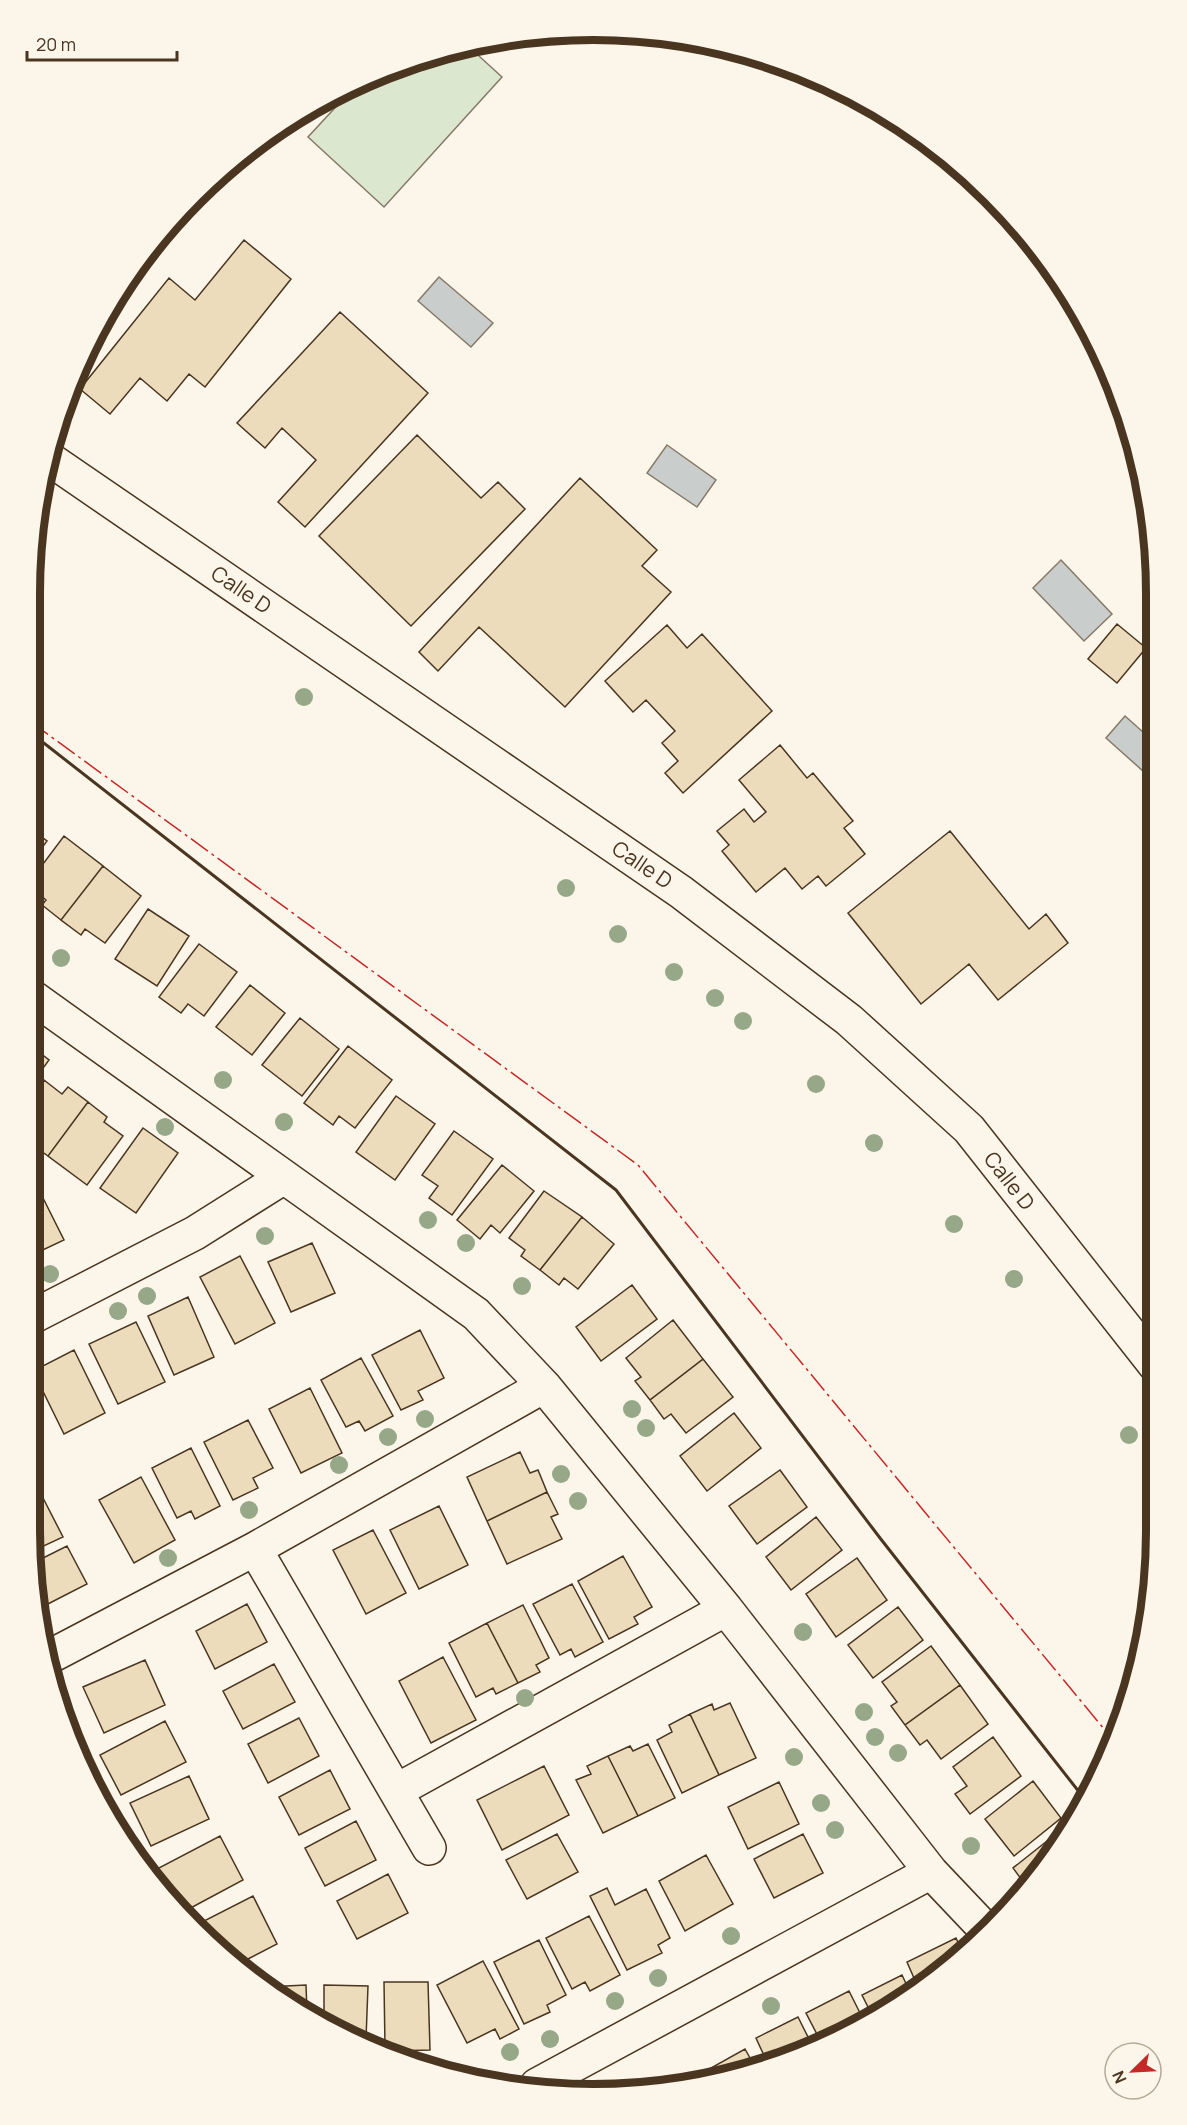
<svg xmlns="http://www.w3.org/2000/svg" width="1187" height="2125" font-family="Manrope,sans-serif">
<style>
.green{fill:#dce7d0;stroke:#887966;stroke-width:1.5}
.water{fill:#c9cecd;stroke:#887966;stroke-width:1.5}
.building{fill:#ecdcbc;stroke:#4a3520;stroke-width:1.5}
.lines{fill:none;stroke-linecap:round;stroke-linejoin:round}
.street-casing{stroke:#4a3520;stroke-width:36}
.street{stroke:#fbf6e9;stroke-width:33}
.wall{stroke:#4a3520;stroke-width:3}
.power{stroke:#c62828;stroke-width:1.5;stroke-dasharray:21 4.5 3 4.5;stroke-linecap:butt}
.tree{fill:#96a887}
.labels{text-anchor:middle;stroke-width:4.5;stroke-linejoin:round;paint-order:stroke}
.street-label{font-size:21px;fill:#4a3520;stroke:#fbf6e9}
.rim{fill:none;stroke:#4a3520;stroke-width:8}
</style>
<rect width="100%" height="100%" fill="#fbf6e9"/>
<path class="green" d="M468,46L502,77L384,207L308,137L358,83L448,49Z"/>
<path class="water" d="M439,277L493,323L471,347L418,301Z
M667,445L716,480L697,507L647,473Z
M1061,560L1112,614L1084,641L1033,588Z
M1125,716L1153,741V780L1106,738Z"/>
<path class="building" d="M244,240L291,279L205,387L189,374L167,401L140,378L110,414L80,389L169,278L195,300Z
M340,312L428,393L305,527L278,502L316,460L282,428L265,448L237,423Z
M417,435L481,498L498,482L525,509L411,626L319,536Z
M580,478L657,550L642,566L671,592L565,707L479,627L438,671L419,652Z
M1117,624L1146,648L1117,683L1088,659Z
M667,625L687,648L702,634L772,711L683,793L665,773L678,761L662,743L675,731L646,700L633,712L605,681Z
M780,745L807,778L813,773L853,821L844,828L865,854L826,886L818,876L802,889L785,868L756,892L722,851L729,845L717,831L744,809L754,822L766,812L739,780Z
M31,829L47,841L31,863Z
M950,831L1029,929L1046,914L1068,943L998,1000L969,964L921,1004L848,913Z
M64,836L103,866L61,920L42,905L46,900L31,887V880Z
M103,866L141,896L105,943L85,929L81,935L61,920Z
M148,909L189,936L157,986L115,959Z
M199,944L237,972L204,1016L188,1004L181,1013L159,997Z
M250,985L285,1013L252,1055L216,1027Z
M300,1018L339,1049L302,1096L262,1065Z
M31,1046L49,1060L31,1085Z
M348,1046L392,1080L355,1128L339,1116L333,1125L304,1103Z
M44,1080L62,1094L68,1087L88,1102L48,1156L30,1143L31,1099Z
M396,1096L435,1124L395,1180L356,1152Z
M88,1102L107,1117L104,1122L123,1136L87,1185L48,1156Z
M143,1128L178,1153L136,1213L100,1188Z
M454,1131L493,1159L452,1215L429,1198L438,1186L422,1175Z
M502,1165L534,1191L500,1233L491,1225L480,1239L457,1220Z
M36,1184L64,1240L30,1256V1187Z
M544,1191L582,1217L540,1270L521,1256L525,1250L509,1238Z
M582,1217L614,1244L578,1289L564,1278L559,1285L540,1270Z
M312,1243L335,1293L291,1312L268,1262Z
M240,1256L275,1323L235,1344L200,1277Z
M632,1285L657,1319L601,1361L576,1327Z
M188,1297L214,1357L174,1375L148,1316Z
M673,1320L703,1359L650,1400L635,1381L641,1377L626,1358Z
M136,1322L165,1382L118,1404L89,1344Z
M420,1330L444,1378L418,1391L423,1400L401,1410L372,1355Z
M74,1350L105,1413L64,1434L33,1371Z
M361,1358L393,1416L365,1431L359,1421L346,1427L321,1380Z
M703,1359L733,1397L686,1433L671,1414L664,1419L650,1400Z
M310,1388L342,1453L301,1473L269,1409Z
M734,1413L761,1448L707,1491L680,1456Z
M248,1420L273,1468L253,1478L258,1488L233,1500L204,1442Z
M191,1448L220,1506L195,1519L191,1511L177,1518L152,1468Z
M520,1452L530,1473L538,1470L547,1492L487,1521L467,1477Z
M780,1470L807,1507L757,1544L729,1506Z
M30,1472L41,1494L30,1499Z
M141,1477L175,1540L134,1563L99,1500Z
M547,1492L558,1514L551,1517L562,1539L507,1564L487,1521Z
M41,1494L63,1537L33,1551L30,1532V1499Z
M439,1506L468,1565L419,1589L390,1530Z
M816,1517L842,1550L791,1590L766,1557Z
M373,1530L406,1593L366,1614L333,1550Z
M67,1546L87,1584L42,1607L35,1562Z
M623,1556L652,1607L634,1617L638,1624L609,1639L578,1581Z
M857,1558L887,1600L836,1637L806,1594Z
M572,1584L603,1642L575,1657L571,1649L560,1655L533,1604Z
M247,1604L267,1642L215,1669L196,1631Z
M523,1605L549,1658L536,1665L540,1672L518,1683L487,1623Z
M898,1607L923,1640L873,1678L848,1645Z
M487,1623L518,1683L496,1694L493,1688L476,1697L449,1643Z
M931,1646L960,1685L905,1725L891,1706L897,1702L882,1682Z
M443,1657L476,1720L431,1743L399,1681Z
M145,1660L165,1705L104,1733L83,1687Z
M274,1664L295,1702L243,1729L223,1691Z
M960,1685L988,1724L941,1759L927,1740L920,1745L905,1725Z
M730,1703L756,1758L719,1775L690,1714L712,1704L714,1710Z
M690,1714L719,1775L682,1793L657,1740L672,1732L669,1725Z
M299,1718L319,1756L268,1783L248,1744Z
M165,1721L186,1762L121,1795L100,1755Z
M993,1737L1021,1776L970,1814L955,1794L967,1786L953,1767Z
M648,1744L675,1798L638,1816L608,1756L630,1746L633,1751Z
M608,1756L638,1816L603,1833L576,1780L591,1774L587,1766Z
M544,1766L569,1815L502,1850L477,1800Z
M330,1770L350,1809L299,1835L279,1797Z
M189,1776L209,1819L151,1846L130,1803Z
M1033,1781L1061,1818L1014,1856L985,1819Z
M779,1782L799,1824L748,1849L728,1807Z
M1076,1818L1077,1819L1024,1883L1013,1868Z
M356,1821L376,1860L325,1886L305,1848Z
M557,1834L578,1872L527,1899L506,1860Z
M803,1834L823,1873L774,1898L754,1859Z
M220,1836L243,1880L185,1911L167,1894L155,1870Z
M706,1855L733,1904L685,1931L659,1881Z
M388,1874L408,1913L357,1939L337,1901Z
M607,1888L615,1905L646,1889L670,1938L658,1945L662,1953L627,1970L590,1896Z
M253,1896L277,1944L240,1963L207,1931L202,1922Z
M589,1916L620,1975L590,1991L585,1982L572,1989L546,1938Z
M956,1938L964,1956L917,1985L907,1962Z
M539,1940L566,1995L547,2005L550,2012L524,2024L494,1962Z
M483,1961L519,2029L500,2039L495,2029L467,2043L437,1985Z
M902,1975L909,1990L871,2013L862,1995Z
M384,1982H428L430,2050L392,2051L385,2047Z
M306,1985L307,2012L280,2000L266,1987Z
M324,1985L368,1986L366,2039L324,2020Z
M849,1991L863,2019L822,2044L806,2013Z
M798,2017L814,2049L809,2052L767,2062L756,2038Z
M745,2049L754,2065L704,2077L702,2073Z"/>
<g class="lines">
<defs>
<path id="street" d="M48,458L681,892L849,1020L969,1129L1155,1365
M31,996L476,1314L544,1386L726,1609L931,1872L986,1930
M30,1318L195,1233L284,1177
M255,1549L544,1386
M51,1656L255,1549L429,1848
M396,1791L726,1609
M537,2085L931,1872"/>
</defs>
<use href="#street" class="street-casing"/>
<use href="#street" class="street"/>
<path class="wall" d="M31,733L616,1190L880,1538L1087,1802"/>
<path class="power" d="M31,722L638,1165L1114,1741"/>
</g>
<g class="tree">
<circle cx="304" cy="697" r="9"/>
<circle cx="566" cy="888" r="9"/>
<circle cx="618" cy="934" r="9"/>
<circle cx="61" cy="958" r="9"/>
<circle cx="674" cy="972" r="9"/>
<circle cx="715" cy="998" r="9"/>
<circle cx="743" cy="1021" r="9"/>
<circle cx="223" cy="1080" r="9"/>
<circle cx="816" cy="1084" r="9"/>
<circle cx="284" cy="1122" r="9"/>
<circle cx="165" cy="1127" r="9"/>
<circle cx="874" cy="1143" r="9"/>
<circle cx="428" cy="1220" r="9"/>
<circle cx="954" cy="1224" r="9"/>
<circle cx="265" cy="1236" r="9"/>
<circle cx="466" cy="1243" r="9"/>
<circle cx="50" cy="1274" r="9"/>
<circle cx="1014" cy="1279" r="9"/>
<circle cx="522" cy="1286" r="9"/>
<circle cx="147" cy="1296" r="9"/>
<circle cx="118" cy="1311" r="9"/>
<circle cx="632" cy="1409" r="9"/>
<circle cx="425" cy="1419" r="9"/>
<circle cx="646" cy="1428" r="9"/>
<circle cx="1129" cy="1435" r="9"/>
<circle cx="388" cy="1437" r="9"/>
<circle cx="339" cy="1465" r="9"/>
<circle cx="561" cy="1474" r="9"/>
<circle cx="578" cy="1501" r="9"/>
<circle cx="249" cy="1510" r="9"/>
<circle cx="168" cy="1558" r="9"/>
<circle cx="803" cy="1632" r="9"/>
<circle cx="525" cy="1698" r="9"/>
<circle cx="864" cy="1712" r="9"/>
<circle cx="875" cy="1737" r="9"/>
<circle cx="898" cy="1753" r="9"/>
<circle cx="794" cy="1757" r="9"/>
<circle cx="821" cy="1803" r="9"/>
<circle cx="835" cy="1830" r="9"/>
<circle cx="971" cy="1846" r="9"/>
<circle cx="731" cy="1936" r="9"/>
<circle cx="658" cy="1978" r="9"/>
<circle cx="615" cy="2001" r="9"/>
<circle cx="771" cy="2006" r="9"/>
<circle cx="550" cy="2039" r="9"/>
<circle cx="510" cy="2052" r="9"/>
</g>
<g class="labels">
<g class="street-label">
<text transform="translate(241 590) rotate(34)" y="7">Calle D</text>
<text transform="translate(642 865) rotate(34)" y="7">Calle D</text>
<text transform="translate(1009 1181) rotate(52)" y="7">Calle D</text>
</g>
</g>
<path d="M0 0H1187V2125H0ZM593 40H593A553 553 0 0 1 1146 593V1531A553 553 0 0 1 593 2084H593A553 553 0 0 1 40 1531V593A553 553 0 0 1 593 40Z" fill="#fbf6e9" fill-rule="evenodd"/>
<path class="rim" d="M593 40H593A553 553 0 0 1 1146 593V1531A553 553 0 0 1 593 2084H593A553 553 0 0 1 40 1531V593A553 553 0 0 1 593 40Z"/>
<g transform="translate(1133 2071) rotate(246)"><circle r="28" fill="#fbf6e9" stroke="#b4a999" stroke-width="1.5"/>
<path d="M0-4.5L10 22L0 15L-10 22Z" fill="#c62828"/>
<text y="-9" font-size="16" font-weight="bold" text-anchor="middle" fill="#4a3520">N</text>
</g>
<path d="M27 51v9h150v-9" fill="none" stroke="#4a3520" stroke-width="3"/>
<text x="36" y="51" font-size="18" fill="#4a3520" stroke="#fbf6e9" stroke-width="4.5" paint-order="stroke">20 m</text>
</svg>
